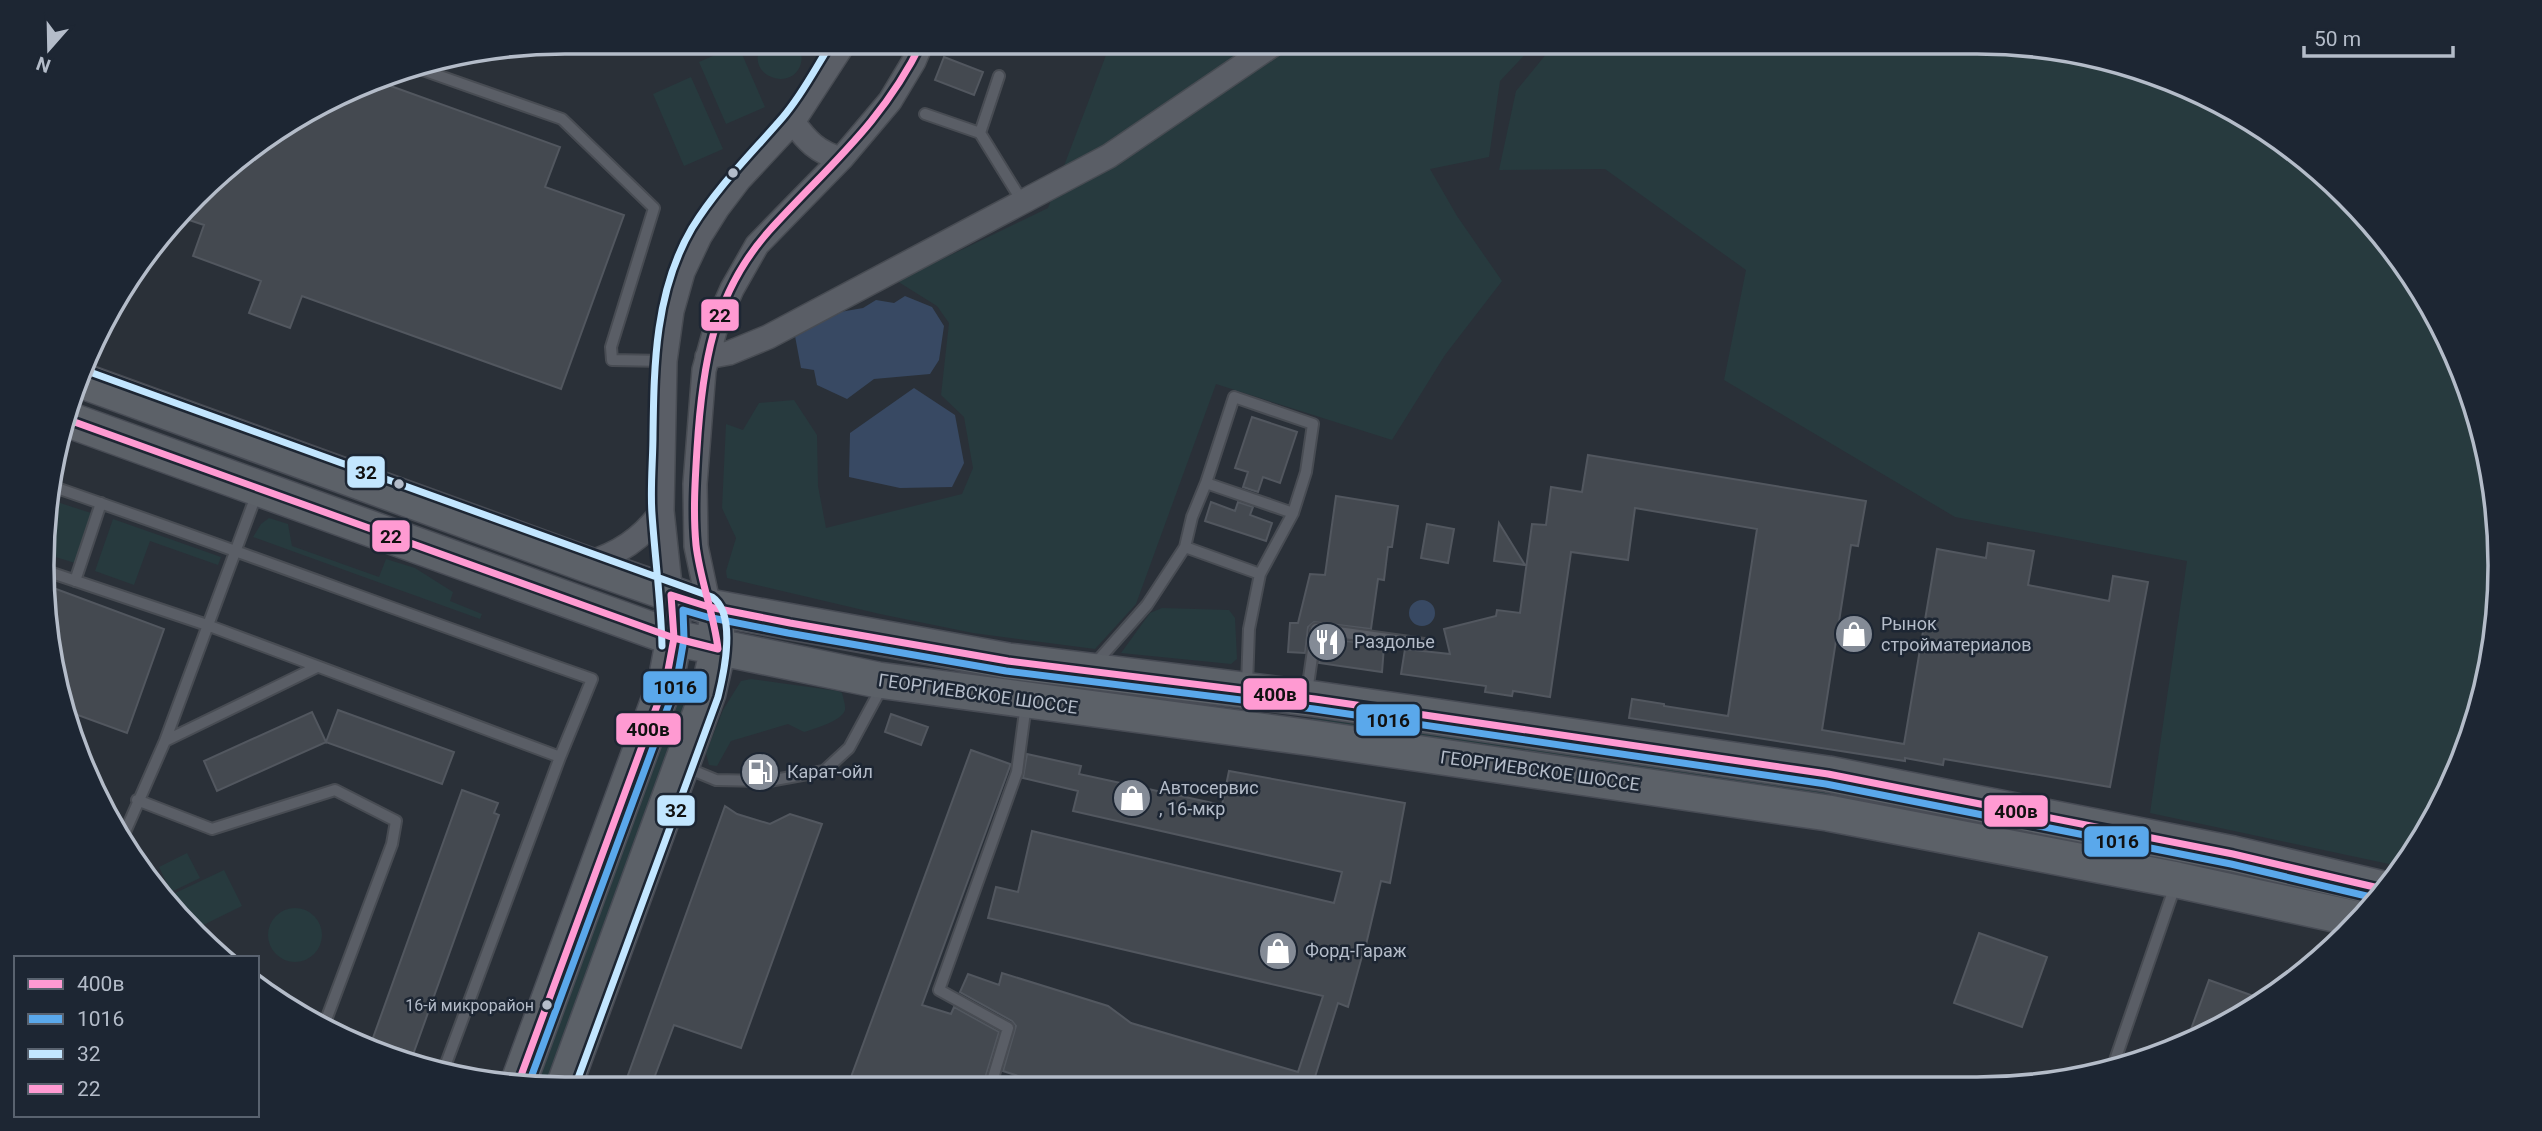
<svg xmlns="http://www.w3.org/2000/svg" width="2542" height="1131" font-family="Roboto,sans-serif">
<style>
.green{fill:#273a3e}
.water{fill:#384963}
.building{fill:#444950;stroke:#52575f;stroke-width:2}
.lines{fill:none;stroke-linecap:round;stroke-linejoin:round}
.service-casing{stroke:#484c53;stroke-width:14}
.minor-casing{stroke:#484c53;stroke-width:26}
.primary-casing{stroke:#484c55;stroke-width:38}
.service{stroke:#5a5e66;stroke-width:10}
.minor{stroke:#5a5e66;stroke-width:23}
.primary{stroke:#5c6168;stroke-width:35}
.bus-1-casing{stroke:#1d2633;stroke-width:12}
.bus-2-casing{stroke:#1d2633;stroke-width:12}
.bus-3-casing{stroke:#1d2633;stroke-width:12}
.bus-4-casing{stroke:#1d2633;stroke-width:12}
.bus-1{stroke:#ff9ad2;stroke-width:7}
.bus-2{stroke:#5aa8eb;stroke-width:7}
.bus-3{stroke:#c2e6ff;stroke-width:7}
.bus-4{stroke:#ff9ad2;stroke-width:7}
.bus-dot{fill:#b4bcc9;stroke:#1d2633;stroke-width:2.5}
.labels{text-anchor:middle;stroke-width:5;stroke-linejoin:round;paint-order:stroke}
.bus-label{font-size:16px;fill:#b4bcc9;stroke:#1d2633;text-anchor:end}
.poi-label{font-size:18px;fill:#b4bcc9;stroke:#1d2633;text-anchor:start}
.street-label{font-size:18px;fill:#b4bcc9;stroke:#1d2633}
.rim{fill:none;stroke:#b4bcc9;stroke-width:3.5}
.line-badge{stroke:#1d2633;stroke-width:2.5}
.pale-badge-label{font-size:19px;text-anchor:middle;font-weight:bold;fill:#111}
</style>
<rect width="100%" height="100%" fill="#2a3038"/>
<path class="green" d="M763,42H796C800,48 803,55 801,63C793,94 741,76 763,42Z
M1111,42H1537L1500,81L1489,157L1430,169L1457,216L1502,281L1445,355L1392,440L1216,384L1136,604L1095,649L973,633L880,614L727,578L726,571L736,538L722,508L726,424L743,430L759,403L794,400L817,435L818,486L826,528L962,494L973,468L964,417L941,395L949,323L937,306L897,281L1048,208Z
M1556,42H1977L2145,70L2239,112L2322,172L2392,247L2446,334L2482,430L2499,532L2495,634L2472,734L2412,857L2403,867L2150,813L2187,561L1955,517L1724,380L1746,270L1605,169L1499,170L1516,91Z
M738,45L765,107L726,124L699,62Z
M691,77L723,149L684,166L653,94Z
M51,500L91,513L75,563L49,555Z
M269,518L288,524L292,546L379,577L386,559L415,568L453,592L450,601L482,614L480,619L253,537L261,524Z
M113,519L221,557L218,565L150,541L134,585L95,571Z
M1162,608L1229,610L1235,618L1237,659L1231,664L1121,653L1150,613Z
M689,670L696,675L550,1086L537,1084L683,673Z
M751,679L838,691L842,693C843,698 846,706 845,710C842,721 814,729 804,732L788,724L731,741L717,766L709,765L706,753L723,710L741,681Z
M1312,718L1454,736L1829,792L2135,847L2373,901L2365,909L1311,728Z
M187,853L200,878L171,892L159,867Z
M224,870L242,906L195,929L169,896Z
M268 935a27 27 0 1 1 54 0a27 27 0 1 1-54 0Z"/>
<path class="water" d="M905,296L932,307L944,326L939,360L930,374L874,379L847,399L817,385L814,370L801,368L795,336L823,315L863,308L876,300L894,303Z
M914,388L955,415L964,463L952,487L900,488L849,477L850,433Z
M1409 613a13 13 0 1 1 26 0a13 13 0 1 1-26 0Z"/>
<path class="building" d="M944,57L983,72L974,95L935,80Z
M374,80L560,147L545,187L624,215L561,389L302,296L290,328L249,313L261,281L193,256L204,225L183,218L221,172L304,112Z
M1252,417L1297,432L1280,483L1263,477L1258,492L1243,487L1248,472L1235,468Z
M1588,455L1866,501L1858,546L1851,545L1822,730L1904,744L1937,549L1986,558L1988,543L2034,551L2028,585L2109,601L2113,576L2148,582L2110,787L1944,759L1943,765L1905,758V761L1629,718L1632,699L1664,704V706L1728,716L1757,529L1635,508L1628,560L1571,552L1550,697L1513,691L1512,696L1485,692L1486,686L1401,674L1405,649L1450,654L1444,629L1496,616L1497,610L1520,613L1532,524L1546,525L1551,487L1582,492Z
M1336,496L1398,506L1392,547H1388L1384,580L1378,579L1371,629L1314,622L1308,627L1305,653L1288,652L1290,623H1298L1310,574L1325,575Z
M1211,502L1235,511L1238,502L1253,507L1250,515L1272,523L1266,541L1205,521Z
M1499,523L1525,565L1494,561Z
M1427,524L1454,529L1448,563L1421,558Z
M48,586L164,629L127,733L64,710L47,634Z
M1323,638L1384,646L1382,672L1319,663Z
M338,710L454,752L442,784L326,742L217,791L204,761L312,712L326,742Z
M891,714L928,727L921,745L885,732Z
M971,750L1010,764V766L922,1005L951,1014L954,1007L999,1032L982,1088H847Z
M1027,754L1081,766L1079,774L1222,805L1229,771L1405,803L1390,883L1381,881L1365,949H1364L1348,1007L1338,1003L1315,1077L1335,1082V1087L1055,1088L1003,1071L1016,1026L1012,1021L960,992L968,974L999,985L1002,973L1108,1006L1131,1023L1298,1072L1323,996L988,918L996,887L1018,892L1032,831L1334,903L1342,872L1073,811L1078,791L1023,778Z
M462,790L498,803L494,813L499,815L410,1063L397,1061L369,1049Z
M725,806L737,814L770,824L790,814L822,824L741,1048L674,1025L650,1089H623Z
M1979,933L2047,957L2022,1027L1954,1003Z
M2209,980L2259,998L2186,1043Z"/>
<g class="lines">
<defs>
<path id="service" d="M414,67L562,119L654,208L611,347L612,360L665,361
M999,76L980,133L1022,201
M925,114L980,133
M1206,483L1234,397L1313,424L1306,472L1293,513
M51,486C232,548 411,616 592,679L560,757L444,1069
M1185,547L1260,574
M49,572L207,625L560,757
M75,581L101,503
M1093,666L1147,605L1185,547L1192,517L1206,483L1293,513L1260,574L1249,629L1247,685
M1307,692L1316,629L1424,644
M165,741L317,667
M687,768L716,780L769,781L824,771L849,748L877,696L878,683
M137,800L212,829L335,790L396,821L392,844L323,1028
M122,839L165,741L257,493
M2113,1066L2175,886
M990,1088L1008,1028L939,990L1017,772L1026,704"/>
<path id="minor" d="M793,122C807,141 817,152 841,159
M707,357L729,353L768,337L1109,156L1277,42
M586,564C618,554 642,539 662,511
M671,595L662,511L665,361L672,311L683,272L700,236L717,209L739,180L793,122L845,42
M709,607L696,546L695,484L704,370L717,323L732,289L757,245L841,159L890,101L914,61L922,42"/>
<path id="primary" d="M83,381L586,564L709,607L1008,661L1315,699L1828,774L2233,854L2383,889
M69,420L674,638L878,680L1312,738L1828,813L2177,880L2357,919
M519,1081L666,681L674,638L672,615
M563,1089L708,693L718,649L716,627"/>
</defs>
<use href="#service" class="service-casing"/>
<use href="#minor" class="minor-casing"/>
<use href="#primary" class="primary-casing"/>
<use href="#service" class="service"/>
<use href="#minor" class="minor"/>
<use href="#primary" class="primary"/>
<defs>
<path id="bus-1" d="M519,1081L666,681L674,638L671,595L709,607L790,623L1008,661L1315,699L1828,774L2233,854L2383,889"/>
<path id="bus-2" d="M529,1083L676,685L684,639L683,610L707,617L788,633L1006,671L1314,709L1826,784L2231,864L2375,898"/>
<path id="bus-3" d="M87,371L712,597C737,614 724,673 718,697L574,1089
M662,646C661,602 655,558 652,514C650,488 653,460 653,434C654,364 655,291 692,228C718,186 751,154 783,117C802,95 816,67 832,42"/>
<path id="bus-4" d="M69,420L674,638L718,649C714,614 700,580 696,545C693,513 695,481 697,449C702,368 712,295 769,231C828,166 882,124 922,42"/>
</defs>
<use href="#bus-1" class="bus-1-casing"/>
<use href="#bus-2" class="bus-2-casing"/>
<use href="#bus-3" class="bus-3-casing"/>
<use href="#bus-4" class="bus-4-casing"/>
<use href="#bus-1" class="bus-1"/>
<use href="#bus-2" class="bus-2"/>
<use href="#bus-3" class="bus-3"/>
<use href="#bus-4" class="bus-4"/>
</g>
<defs>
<symbol id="shop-disc" viewBox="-11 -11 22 22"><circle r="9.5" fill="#848b96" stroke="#1d2633"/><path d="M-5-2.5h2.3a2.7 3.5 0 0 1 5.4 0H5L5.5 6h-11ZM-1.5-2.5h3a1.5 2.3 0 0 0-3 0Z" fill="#fff"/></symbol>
<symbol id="restaurant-disc" viewBox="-11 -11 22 22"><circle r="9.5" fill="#848b96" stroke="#1d2633"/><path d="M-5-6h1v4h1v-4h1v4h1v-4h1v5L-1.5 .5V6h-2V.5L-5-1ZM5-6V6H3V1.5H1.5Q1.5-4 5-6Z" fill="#fff"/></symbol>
<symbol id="fuel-disc" viewBox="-11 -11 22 22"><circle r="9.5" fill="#848b96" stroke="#1d2633"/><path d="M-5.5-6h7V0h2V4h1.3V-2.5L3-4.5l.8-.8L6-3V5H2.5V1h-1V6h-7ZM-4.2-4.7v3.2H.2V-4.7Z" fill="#fff"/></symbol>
</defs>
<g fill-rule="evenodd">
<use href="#shop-disc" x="1832" y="612" width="44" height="44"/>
<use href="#restaurant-disc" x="1305" y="620" width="44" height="44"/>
<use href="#fuel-disc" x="738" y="750" width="44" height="44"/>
<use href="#shop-disc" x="1110" y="776" width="44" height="44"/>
<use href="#shop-disc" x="1256" y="929" width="44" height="44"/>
</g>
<g class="bus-dot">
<circle cx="733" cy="173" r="6"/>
<circle cx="399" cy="484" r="6"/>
<circle cx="547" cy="1005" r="6"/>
</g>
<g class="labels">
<g class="bus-label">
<text x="534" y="1011">16-й микрорайон</text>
</g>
<g class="poi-label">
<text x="1881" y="630">Рынок<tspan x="1881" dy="21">стройматериалов</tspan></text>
<text x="1354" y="648">Раздолье</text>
<text x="787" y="778">Карат-ойл</text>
<text x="1159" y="794">Автосервис<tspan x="1159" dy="21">, 16-мкр</tspan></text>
<text x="1305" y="957">Форд-Гараж</text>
</g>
<g class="street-label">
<text transform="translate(978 694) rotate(8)" y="6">ГЕОРГИЕВСКОЕ ШОССЕ</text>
<text transform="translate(1540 771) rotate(8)" y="6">ГЕОРГИЕВСКОЕ ШОССЕ</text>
</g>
</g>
<path d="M0 0H2542V1131H0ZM565 54H1977A511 511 0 0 1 2488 565V566A511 511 0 0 1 1977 1077H565A511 511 0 0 1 54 566V565A511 511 0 0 1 565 54Z" fill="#1d2633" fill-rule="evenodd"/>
<path class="rim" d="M565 54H1977A511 511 0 0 1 2488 565V566A511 511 0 0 1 1977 1077H565A511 511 0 0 1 54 566V565A511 511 0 0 1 565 54Z"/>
<g class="line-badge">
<rect x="700" y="298" width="40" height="34" rx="7" fill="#ff9ad2"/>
<rect x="346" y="455" width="40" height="34" rx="7" fill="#c2e6ff"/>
<rect x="371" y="519" width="40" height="34" rx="7" fill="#ff9ad2"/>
<rect x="642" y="670" width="66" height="34" rx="7" fill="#5aa8eb"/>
<rect x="1242" y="677" width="66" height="34" rx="7" fill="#ff9ad2"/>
<rect x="1355" y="703" width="66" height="34" rx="7" fill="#5aa8eb"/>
<rect x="615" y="712" width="67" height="34" rx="7" fill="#ff9ad2"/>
<rect x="656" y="794" width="40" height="33" rx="7" fill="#c2e6ff"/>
<rect x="1983" y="794" width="66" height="34" rx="7" fill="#ff9ad2"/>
<rect x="2083" y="825" width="67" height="33" rx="7" fill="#5aa8eb"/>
</g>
<g class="pale-badge-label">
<text x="720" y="322">22</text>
<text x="366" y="479">32</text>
<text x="391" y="543">22</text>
<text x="675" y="694">1016</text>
<text x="1275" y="701">400в</text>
<text x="1388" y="727">1016</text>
<text x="648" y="736">400в</text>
<text x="676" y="817">32</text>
<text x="2016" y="818">400в</text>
<text x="2117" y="848">1016</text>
</g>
<rect x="14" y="956" width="245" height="161" fill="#1d2633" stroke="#59626f" stroke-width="2"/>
<rect x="28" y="979" width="35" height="10" fill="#ff9ad2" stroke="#59626f" stroke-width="2"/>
<text x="77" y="991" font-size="21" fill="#b4bcc9">400в</text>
<rect x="28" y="1014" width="35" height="10" fill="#5aa8eb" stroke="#59626f" stroke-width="2"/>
<text x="77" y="1026" font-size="21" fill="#b4bcc9">1016</text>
<rect x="28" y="1049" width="35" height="10" fill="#c2e6ff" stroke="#59626f" stroke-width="2"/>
<text x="77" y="1061" font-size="21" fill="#b4bcc9">32</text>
<rect x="28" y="1084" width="35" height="10" fill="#ff9ad2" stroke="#59626f" stroke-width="2"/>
<text x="77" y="1096" font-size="21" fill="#b4bcc9">22</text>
<g transform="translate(49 49) rotate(200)" stroke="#1d2633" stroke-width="5" paint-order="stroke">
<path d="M0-5L12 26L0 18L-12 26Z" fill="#b4bcc9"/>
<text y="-10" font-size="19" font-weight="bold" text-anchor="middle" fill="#b4bcc9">N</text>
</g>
<path d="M2304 46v10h149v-10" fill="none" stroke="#b4bcc9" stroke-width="3.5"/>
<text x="2314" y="46" font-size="21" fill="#b4bcc9" stroke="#1d2633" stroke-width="5" paint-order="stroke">50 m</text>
</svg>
